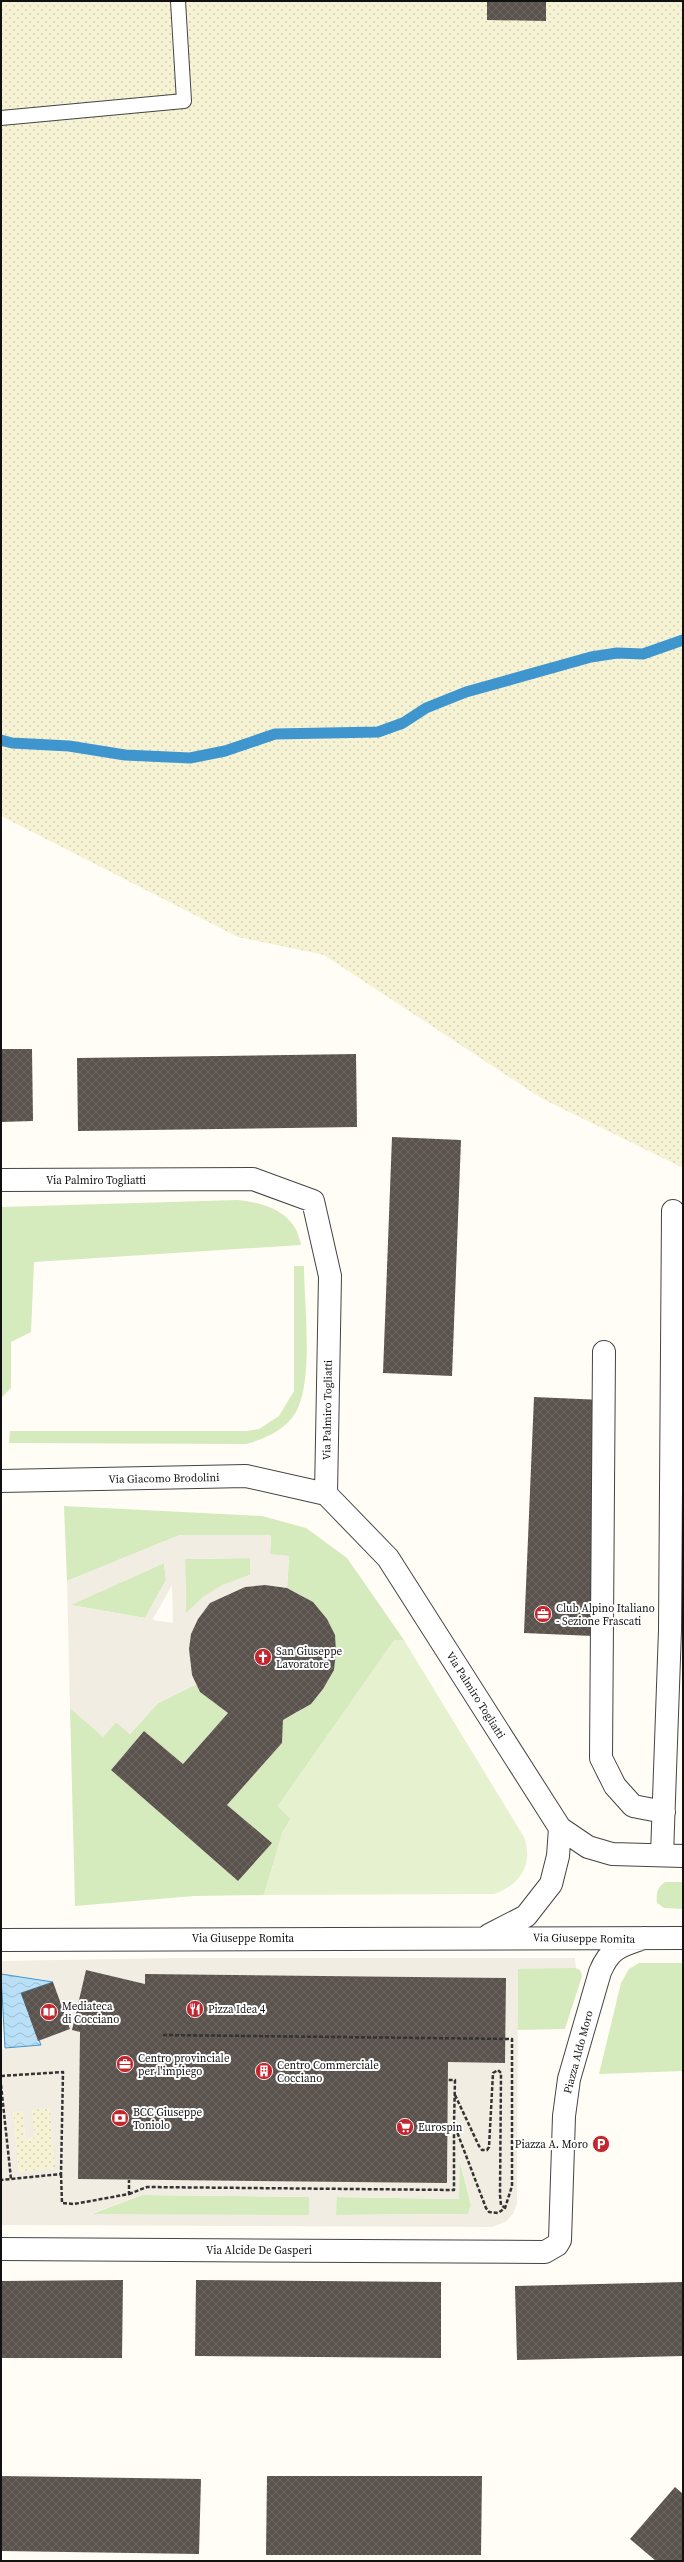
<svg xmlns="http://www.w3.org/2000/svg" width="684" height="2562" font-family="'Source Serif 4',serif">
<style>
.farmland{fill:url(#farmland-dots)}
.grass{fill:#d5ebbd}
.pitch{fill:#e6f2cf}
.plaza{fill:#f1ede2;fill-rule:evenodd}
.water{fill:url(#water-waves);stroke:#3f96cf}
.lines{fill:none;stroke-linecap:round;stroke-linejoin:round}
.stream{stroke:#3f96cf;stroke-width:11}
.building{fill:url(#building-cross-hatch)}
.service-casing{stroke:#444;stroke-width:16}
.minor-casing{stroke:#444;stroke-width:24}
.path{stroke:#333;stroke-width:2.5;stroke-dasharray:4 2;stroke-linecap:butt}
.service{stroke:#fff;stroke-width:14}
.minor{stroke:#fff;stroke-width:22}
.labels{text-anchor:middle;stroke-width:4;stroke-linejoin:round;paint-order:stroke}
.street-label{font-size:11px;fill:#111;stroke:#fff}
.poi-label{font-size:11px;fill:#111;stroke:#fff;text-anchor:start}
</style>
<defs>
<pattern id="farmland-dots" width="8" height="8" patternUnits="userSpaceOnUse"><rect width="8" height="8" fill="#f6f3d4"/><path d="M2 2h.1M6 6h.1" fill="none" stroke="#d2cfb5" stroke-width="1.8" stroke-linecap="round"/></pattern>
<pattern id="water-waves" width="16" height="10" patternUnits="userSpaceOnUse"><rect width="16" height="10" fill="#b9e0f7"/><path d="M0 5q4-4 8 0t8 0" fill="none" stroke="#9ebfd3"/></pattern>
<pattern id="building-cross-hatch" width="8" height="8" patternUnits="userSpaceOnUse"><rect width="8" height="8" fill="#5a524d"/><path d="M0 0l8 8M0 8l8-8" fill="none" stroke="#6d6662"/></pattern>
</defs>
<rect width="100%" height="100%" fill="#fffdf5"/>
<path class="farmland" d="M1,1H487L546,20V1H683V1168L541,1098L324,955L238,937L1,816Z
M50,2108L56,2168L19,2172L13,2112L23,2111L25,2139L34,2138L32,2109Z"/>
<path class="grass" d="M238,1200C267,1203 296,1213 301,1245L34,1262L31,1332L11,1342V1388L1,1398V1207Z
M294,1266H304C304,1305 314,1379 296,1412C286,1430 264,1439 246,1444L9,1443L10,1431H247L259,1429L279,1416L294,1391Z
M64,1506L262,1516L306,1528L347,1558L404,1640L394,1641L278,1806L291,1819L283,1831L264,1895L194,1896L75,1906L70,1708L103,1736L116,1722L130,1734L158,1703L197,1684L200,1692L228,1713L183,1764L144,1731L111,1770L238,1881L271,1843L227,1805L282,1743L283,1720C348,1692 355,1618 287,1588L289,1556L270,1555L271,1535H180L67,1581Z
M250,1558V1575C224,1584 205,1594 186,1614L185,1559Z
M164,1563L166,1580L145,1618L70,1605Z
M665,1882H683V1909L664,1908L657,1903C656,1893 657,1888 665,1882Z
M639,1963H683V2071L599,2074L621,1983L629,1969Z
M518,1968H576L580,1970L582,1976L565,2029L517,2030Z
M459,2158L471,2205L468,2214L336,2215V2197L459,2199Z
M142,2195L309,2197V2215H89Z"/>
<path class="pitch" d="M394,1640H404L524,1837C534,1864 520,1885 494,1894L264,1895L283,1831L291,1819L278,1806Z"/>
<path class="plaza" d="M180,1535H271L270,1554L289,1556L287,1588L265,1585L245,1587L210,1603L198,1619L191,1634L190,1662L192,1675L197,1684L158,1703L130,1734L116,1722L103,1737L70,1708L67,1581ZM250,1558V1575L222,1585L203,1597L186,1613L185,1559ZM164,1563L166,1580L145,1618L71,1605ZM172,1585L173,1623L153,1620V1619Z
M179,1958H575L576,1968L518,1969L517,2203L513,2214L505,2222L492,2227L1,2225V2049L40,2045L38,2041L70,2029L53,1982L1,1974V1961ZM86,1970L145,1984V1974L506,1978L505,2063L448,2062L447,2182L78,2179L80,2032L73,2030ZM50,2108L55,2168L19,2172L13,2112L23,2111L25,2139L35,2138L32,2110ZM460,2160L471,2205L468,2214L336,2215L337,2197L459,2199ZM142,2195L309,2197V2215L90,2214Z"/>
<path class="water" d="M1,1974L53,1982L21,1993L41,2045L5,2048Z"/>
<g class="lines">
<path class="stream" d="M1,740L12,743L69,746L125,755L190,758L225,751L275,734L378,732L403,723L426,708L466,692L591,657L617,653L643,654L683,640"/>
</g>
<path class="building" d="M487,1H546V21L487,20Z
M1,1049H32L33,1121L1,1122Z
M356,1054L357,1127L78,1131L77,1058Z
M392,1137L461,1140L452,1376L383,1373Z
M534,1397L603,1400L593,1636L524,1633Z
M265,1585L287,1588L313,1602L327,1619L335,1635L336,1652L334,1670L323,1689L311,1704L283,1720L282,1743L227,1805L272,1843L238,1881L111,1770L144,1731L183,1764L228,1713L200,1692L192,1675L189,1649L191,1634L198,1619L210,1603L245,1587Z
M86,1970L145,1984V1974L506,1978L505,2063L448,2062L447,2183L78,2179L80,2032L72,2030Z
M53,1982L70,2029L38,2041L21,1993Z
M123,2280L122,2358H1V2281Z
M196,2280L441,2282V2358L195,2356Z
M683,2282V2356L517,2360L515,2286Z
M1,2476L201,2479L199,2554L1,2551Z
M267,2476H482L481,2555H266Z
M675,2487L683,2494V2561H656L630,2539Z"/>
<g class="lines">
<defs>
<path id="service" d="M1,118L184,101L178,1"/>
<path id="minor" d="M1,1180L253,1179L313,1201L330,1276L326,1494L388,1558L560,1828L588,1847L612,1854L683,1856
M604,1352L601,1758L615,1786L633,1806L664,1812
M1,1481L246,1476L326,1494
M662,1855L670,1630L673,1211
M489,1935L526,1916L551,1884L558,1856L560,1828
M1,1940L683,1938
M1,2249L545,2252L557,2245L560,2240L564,2116L569,2079L600,1972C610,1948 620,1946 644,1938"/>
</defs>
<use href="#service" class="service-casing"/>
<use href="#minor" class="minor-casing"/>
<path class="path" d="M163,2035L512,2039V2186L505,2208L498,2213L489,2212L486,2208L454,2124L455,2080H448
M1,2076L63,2072L61,2174L1,2180
M1,2085L11,2179
M455,2095L479,2146L482,2150H487L489,2147L493,2073L498,2070L501,2073L500,2195L501,2205L505,2208
M61,2174L62,2203L74,2204L129,2194V2180
M129,2194L147,2187L454,2190V2127"/>
<use href="#service" class="service"/>
<use href="#minor" class="minor"/>
</g>
<defs>
<symbol id="office-disc" viewBox="-11 -11 22 22"><circle r="9.5" fill="#c4262e" stroke="#fff"/><path d="M-6-3h4V-5.5h4V-3h4V5H-6ZM-1-4.5V-3h2v-1.5ZM-6 0V1H6V0Z" fill="#fff"/></symbol>
<symbol id="church-disc" viewBox="-11 -11 22 22"><circle r="9.5" fill="#c4262e" stroke="#fff"/><path d="M-1.2-6h2.4v3.5h3.3v2.4h-3.3V6h-2.4V-.1h-3.3v-2.4h3.3Z" fill="#fff"/></symbol>
<symbol id="restaurant-disc" viewBox="-11 -11 22 22"><circle r="9.5" fill="#c4262e" stroke="#fff"/><path d="M-5-6h1v4h1v-4h1v4h1v-4h1v5L-1.5 .5V6h-2V.5L-5-1ZM5-6V6H3V1.5H1.5Q1.5-4 5-6Z" fill="#fff"/></symbol>
<symbol id="library-disc" viewBox="-11 -11 22 22"><circle r="9.5" fill="#c4262e" stroke="#fff"/><path d="M-6-4Q-3-5.5-.7-3.5V5Q-3 3-6 4ZM6-4Q3-5.5 .7-3.5V5Q3 3 6 4Z" fill="#fff"/></symbol>
<symbol id="building-disc" viewBox="-11 -11 22 22"><circle r="9.5" fill="#c4262e" stroke="#fff"/><path d="M-4-6H4V6H1V3H-1V6H-4ZM-2.5-4.3h1.7v1.8h-1.7ZM.8-4.3h1.7v1.8H.8ZM-2.5-1h1.7V.8h-1.7ZM.8-1h1.7V.8H.8Z" fill="#fff"/></symbol>
<symbol id="bank-disc" viewBox="-11 -11 22 22"><circle r="9.5" fill="#c4262e" stroke="#fff"/><path d="M-6-4H6V4H-6ZM0-2.3a2.3 2.3 0 1 0 0 4.6a2.3 2.3 0 1 0 0-4.6Z" fill="#fff"/></symbol>
<symbol id="supermarket-disc" viewBox="-11 -11 22 22"><circle r="9.5" fill="#c4262e" stroke="#fff"/><path d="M-6-5.5h2.5l.6 2H6L4.5 2H-2.5L-4.4-4H-6ZM-1.5 3.2a1.3 1.3 0 1 0 .1 0ZM3 3.2a1.3 1.3 0 1 0 .1 0Z" fill="#fff"/></symbol>
<symbol id="parking-disc" viewBox="-11 -11 22 22"><circle r="9.5" fill="#c4262e" stroke="#fff"/><path d="M-3.5-5.5H1a3.5 3.5 0 0 1 0 7H-1V5.5H-3.5ZM-1-3.4V-.6H.8a1.4 1.4 0 0 0 0-2.8Z" fill="#fff"/></symbol>
</defs>
<g fill-rule="evenodd">
<use href="#office-disc" x="533" y="1604" width="20" height="20"/>
<use href="#church-disc" x="253" y="1647" width="20" height="20"/>
<use href="#restaurant-disc" x="185" y="1999" width="20" height="20"/>
<use href="#library-disc" x="39" y="2002" width="20" height="20"/>
<use href="#office-disc" x="115" y="2054" width="20" height="20"/>
<use href="#building-disc" x="254" y="2061" width="20" height="20"/>
<use href="#bank-disc" x="110" y="2108" width="20" height="20"/>
<use href="#supermarket-disc" x="395" y="2117" width="20" height="20"/>
<use href="#parking-disc" x="591" y="2134" width="20" height="20"/>
</g>
<g class="labels">
<g class="street-label">
<text x="96" y="1184">Via Palmiro Togliatti</text>
<text transform="translate(327 1410) rotate(-89)" y="4">Via Palmiro Togliatti</text>
<text transform="translate(164 1478) rotate(-1)" y="4">Via Giacomo Brodolini</text>
<text transform="translate(476 1695) rotate(58)" y="4">Via Palmiro Togliatti</text>
<text x="243" y="1942">Via Giuseppe Romita</text>
<text transform="translate(584 1938) rotate(1)" y="4">Via Giuseppe Romita</text>
<text transform="translate(578 2052) rotate(-75)" y="4">Piazza Aldo Moro</text>
<text x="259" y="2254">Via Alcide De Gasperi</text>
</g>
<g class="poi-label">
<text x="556" y="1612">Club Alpino Italiano<tspan x="556" dy="13">- Sezione Frascati</tspan></text>
<text x="276" y="1655">San Giuseppe<tspan x="276" dy="13">Lavoratore</tspan></text>
<text x="62" y="2010">Mediateca<tspan x="62" dy="13">di Cocciano</tspan></text>
<text x="208" y="2013">Pizza Idea 4</text>
<text x="138" y="2062">Centro provinciale<tspan x="138" dy="13">per l'impiego</tspan></text>
<text x="277" y="2069">Centro Commerciale<tspan x="277" dy="13">Cocciano</tspan></text>
<text x="133" y="2116">BCC Giuseppe<tspan x="133" dy="13">Toniolo</tspan></text>
<text x="418" y="2131">Eurospin</text>
<text x="588" y="2148" text-anchor="end">Piazza A. Moro</text>
</g>
</g>
<rect width="684" height="2562" fill="none" stroke="#111111" stroke-width="4"/>
</svg>
